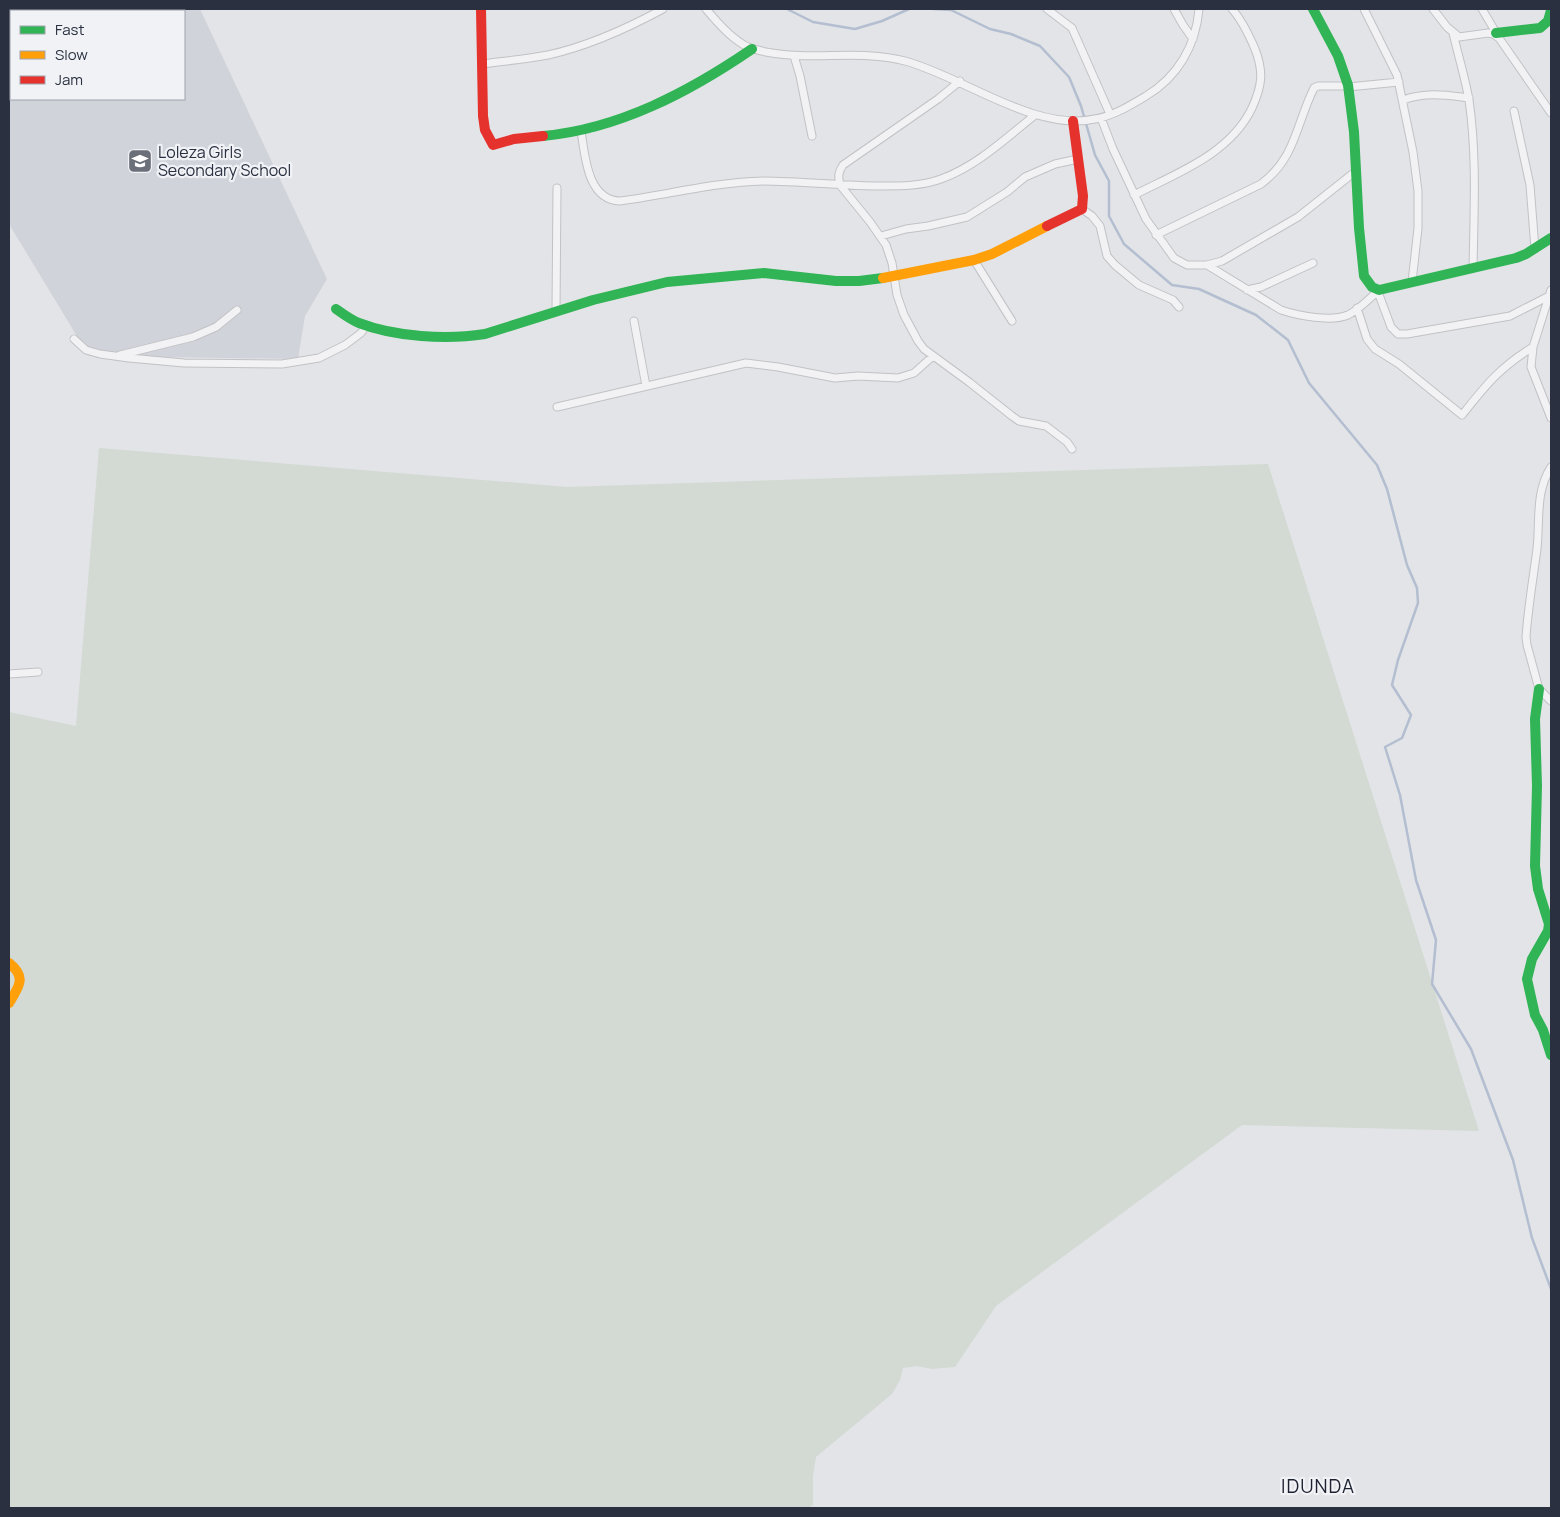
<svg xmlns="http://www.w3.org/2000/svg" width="1560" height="1517" font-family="Manrope,sans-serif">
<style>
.built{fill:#d1d3da}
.green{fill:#d2dad3}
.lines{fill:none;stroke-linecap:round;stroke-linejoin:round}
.stream{stroke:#b3bed0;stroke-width:2.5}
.street-casing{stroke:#c1c2c5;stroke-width:9}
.street{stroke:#f2f2f4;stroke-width:7}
.fast{stroke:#30b455;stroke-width:10}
.slow{stroke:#ff9f0a;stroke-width:10}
.jam{stroke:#e5322d;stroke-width:10}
.labels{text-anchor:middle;stroke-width:4.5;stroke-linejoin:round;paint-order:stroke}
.poi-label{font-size:16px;fill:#2a303f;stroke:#f0f2f6;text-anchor:start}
.quarter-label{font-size:19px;letter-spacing:1px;fill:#1d2130;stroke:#f0f2f6}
</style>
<rect width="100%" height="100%" fill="#e3e4e7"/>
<path class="built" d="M35,9H200L327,279L305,316L298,359L89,356L9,224V43L11,39V99H184V11H33Z"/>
<path class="green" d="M99,448L567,487L1268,464L1479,1131L1242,1125L996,1306L955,1367L932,1369L917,1366L903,1368L900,1380L892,1394L816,1457L813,1476V1505L808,1508H9V712L76,726Z"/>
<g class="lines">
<path class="stream" d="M787,9L813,22L855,29L882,21L909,9
M933,9L951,10L990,29L1011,34L1040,46L1069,77L1081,106L1095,155L1109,181V216L1124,244L1172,285L1199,289L1256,315L1288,340L1309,383L1377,465L1387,489L1407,565L1417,588L1418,603L1398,660L1392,685L1411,715L1402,738L1385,747L1400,795L1416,880L1436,940L1432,984L1471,1049L1513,1160L1532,1238L1551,1289"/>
<defs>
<path id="street" d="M706,9C717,22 729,36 744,45C750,49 758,50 766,52C812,61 860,49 905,61C964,77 1034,132 1095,119C1113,116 1131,105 1146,96C1178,77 1196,45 1199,9
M1047,9L1072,28L1110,114
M1174,9L1183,25L1193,39
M1364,9L1397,75L1413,152L1418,191V228L1412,282
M1433,9L1447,27L1459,37L1488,33L1493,34L1499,38L1551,113
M1482,9L1498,36
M1453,33C1458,55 1465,77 1469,100C1477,155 1474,212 1473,268
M794,56L800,76L812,136
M483,64C505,61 527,59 548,55C589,46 626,29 663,9
M960,81L938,99L843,165C838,172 838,177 840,185L870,222L886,245L892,263L897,295L904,315L918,341L924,349L969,382L1012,416L1019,421L1046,426L1067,442L1072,449
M1348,87L1399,82
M1403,100C1427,92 1444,95 1469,98
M1514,111L1530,185L1535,249
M1101,118L1113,149L1146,219L1174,258L1187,265H1207L1222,261L1298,217L1356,171
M581,131C585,155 587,200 620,201C667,195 715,182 763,181C802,181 842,186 881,186C902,186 922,186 941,179C977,166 1006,138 1035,115
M1134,195C1177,173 1230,154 1252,108C1262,86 1264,72 1255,49C1249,35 1242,20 1232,9
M1082,209L1092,216L1100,226L1107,256L1115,265L1139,285L1173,300L1179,307
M1156,235L1261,184C1296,158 1296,124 1314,88L1318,86H1348
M881,236L906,229L928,226L967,217L1007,192L1025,177L1055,164L1078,159
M974,260L1012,321
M1207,265L1281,310C1299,316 1331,322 1348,315C1359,310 1370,298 1379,290
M1247,290L1261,287L1313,263
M1551,290L1533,347L1531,367L1551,418
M1378,292L1391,327L1398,334H1407L1510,316L1549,296
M1357,308L1367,339L1375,349L1399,364L1462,415C1486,385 1499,368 1533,347
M556,311L557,188
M634,321L646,386
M74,339L86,350L100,354L129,358L184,363L282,364L319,358L345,345L361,333L366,326
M120,355L193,337L216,327L237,310
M557,407L746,363L778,367L835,378L858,376L898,378L914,373L933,356
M1551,467C1535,492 1540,521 1537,549C1533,579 1528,608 1526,637L1527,645L1539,689L1551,701
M9,674L38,672"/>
</defs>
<use href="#street" class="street-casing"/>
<use href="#street" class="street"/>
<path class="fast" d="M1313,9L1338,56L1348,85L1354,132L1359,228L1364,276L1372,287L1379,290L1516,258L1526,254L1551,238
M1496,33L1540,28L1548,21L1551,10
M543,136C619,129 689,92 752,49
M336,309C343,314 351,320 359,323C395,337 447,340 485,334L593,300L667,282L764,273L836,281H859L883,278
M1539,689L1535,719L1537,786L1535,866L1538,889L1549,924L1548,931L1532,959L1527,979L1535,1015L1543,1030L1551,1055"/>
<path class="slow" d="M883,278L974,260L992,254L1047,226
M9,963C27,977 19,987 9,1003"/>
<path class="jam" d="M481,9L483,116L485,130L493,145L514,139L543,136
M1047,226L1082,209L1083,196L1073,121"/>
</g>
<defs>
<symbol id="school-square" viewBox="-11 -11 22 22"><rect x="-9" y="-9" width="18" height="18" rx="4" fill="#6b6f7a" stroke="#f0f2f6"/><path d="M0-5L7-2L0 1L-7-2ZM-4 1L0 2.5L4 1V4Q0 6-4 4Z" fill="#fff"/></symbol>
</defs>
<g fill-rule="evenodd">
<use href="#school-square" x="126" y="147" width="28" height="28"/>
</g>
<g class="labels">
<g class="poi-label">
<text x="158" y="158">Loleza Girls<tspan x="158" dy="18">Secondary School</tspan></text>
</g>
<g class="quarter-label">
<text x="1318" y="1493">IDUNDA</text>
</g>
</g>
<rect width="1560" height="1517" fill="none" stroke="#2a303f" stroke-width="20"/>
<rect x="10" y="10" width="175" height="90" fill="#f0f2f6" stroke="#a1a4ad"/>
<rect x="20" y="26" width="25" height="8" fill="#30b455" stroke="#a1a4ad"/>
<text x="55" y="35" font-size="15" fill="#2a303f">Fast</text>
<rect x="20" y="51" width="25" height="8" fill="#ff9f0a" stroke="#a1a4ad"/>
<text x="55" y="60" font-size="15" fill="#2a303f">Slow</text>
<rect x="20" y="76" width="25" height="8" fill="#e5322d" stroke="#a1a4ad"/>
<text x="55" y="85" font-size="15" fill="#2a303f">Jam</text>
</svg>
